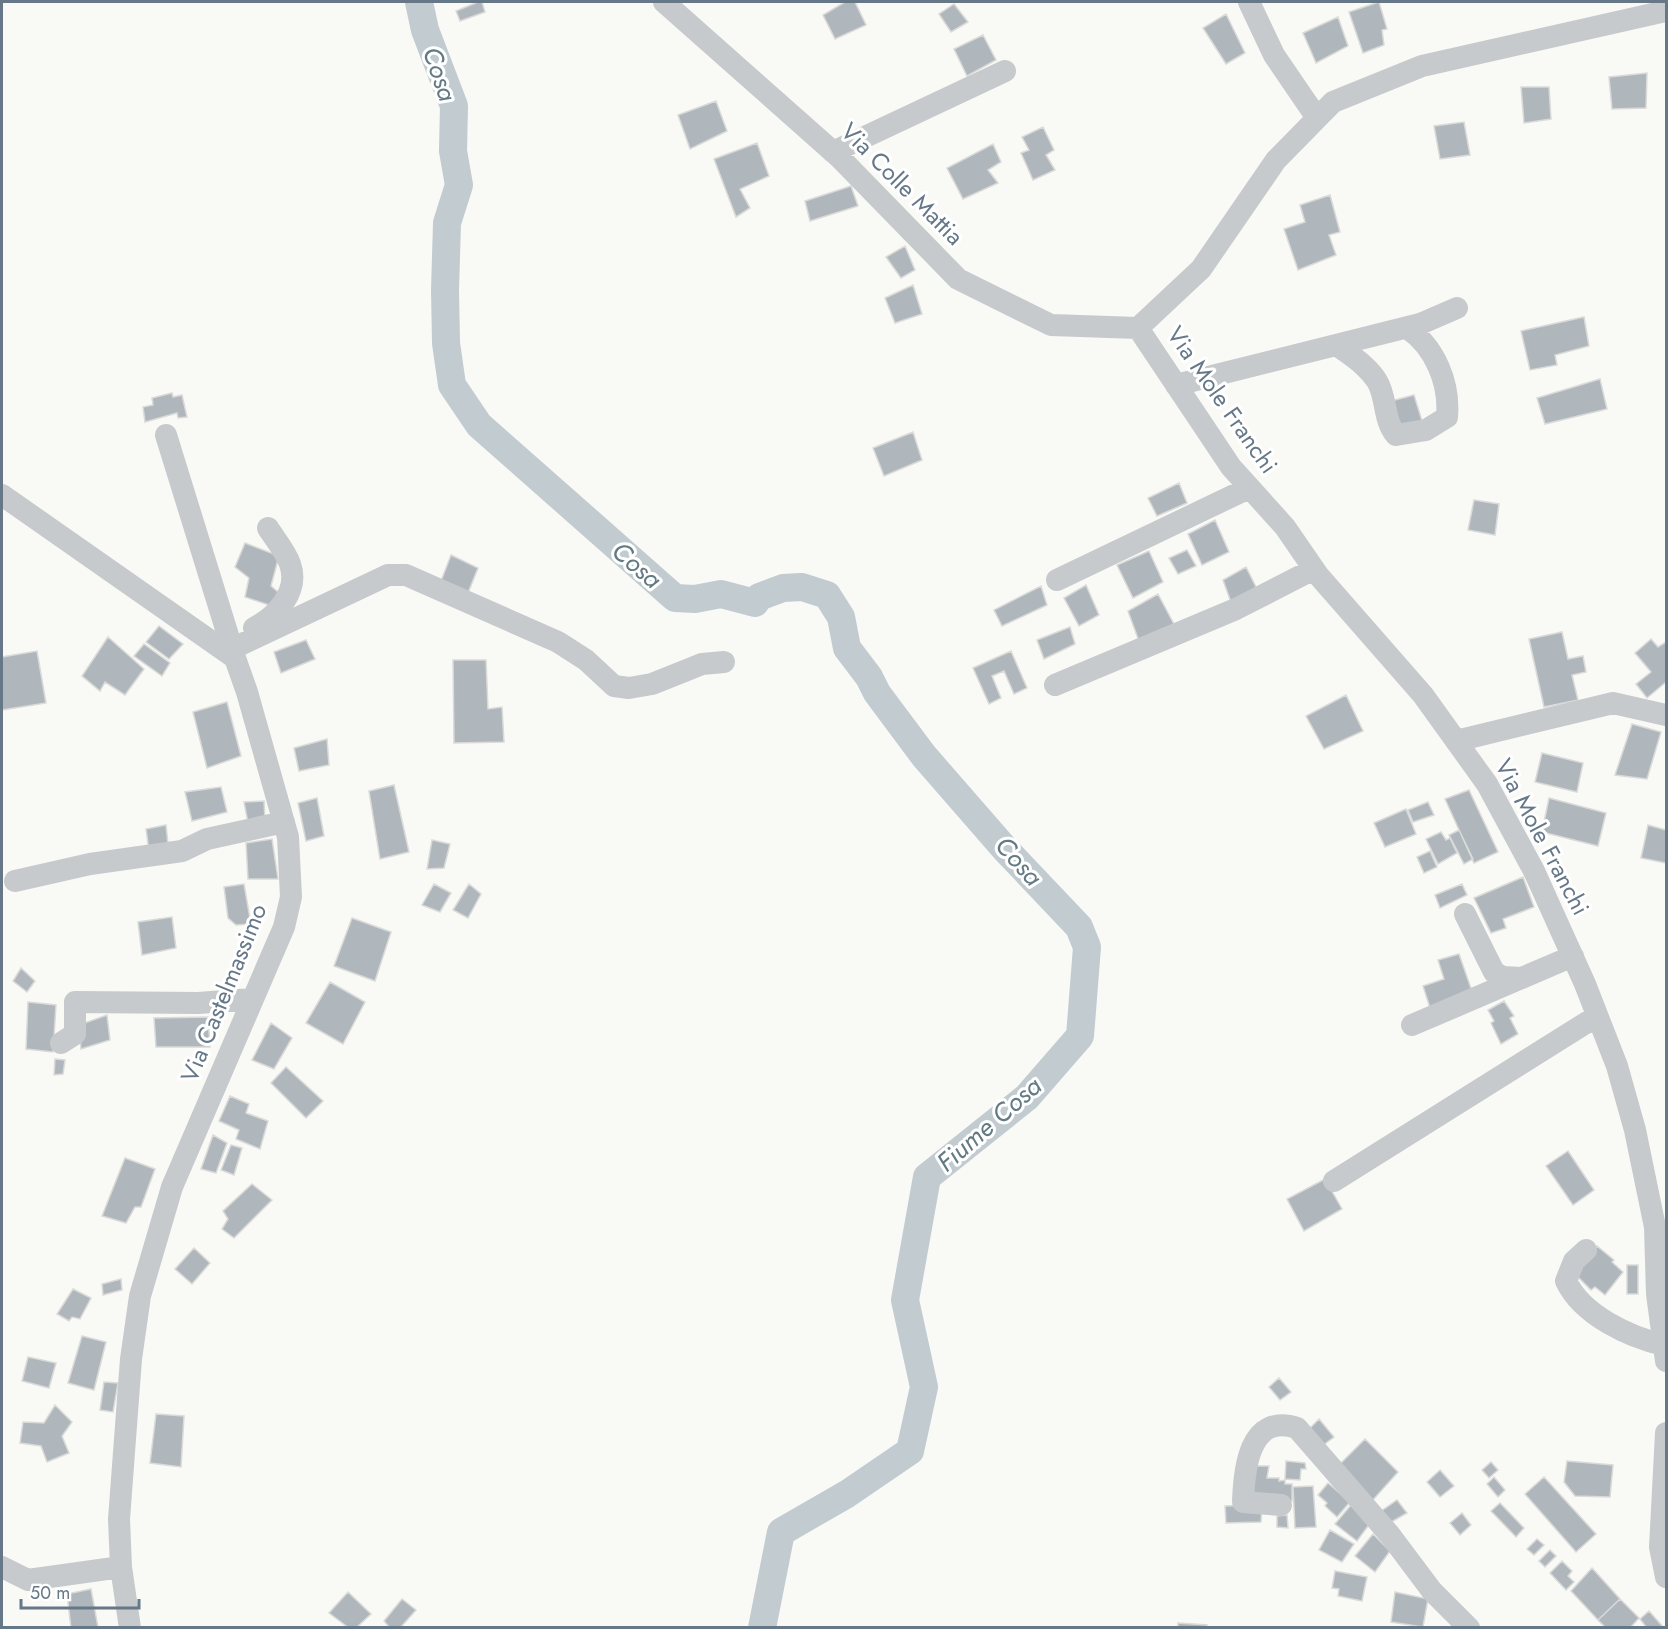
<svg xmlns="http://www.w3.org/2000/svg" width="1668" height="1629" font-family="Jost,sans-serif">
<style>
.lines{fill:none;stroke-linecap:round;stroke-linejoin:round}
.river{stroke:#c1cbd0;stroke-width:28}
.building{fill:#afb7bd;stroke:#dadad8;stroke-width:1.5}
.minor{stroke:#c6cacd;stroke-width:22}
.labels{text-anchor:middle;stroke-width:6;stroke-linejoin:round;paint-order:stroke}
.street-label{font-size:24px;fill:#667888;stroke:#fff}
.water-label{font-size:26px;font-style:italic;fill:#637a83;stroke:#fff}
</style>
<rect width="100%" height="100%" fill="#f9f9f6"/>
<g class="lines">
<path class="river" d="M419,2L425,30L454,106L453,151L459,185L447,223L445,290L446,343L452,385L479,425L675,598L695,599L721,594L755,603L759,597L783,588L802,587L827,595L841,617L847,648L869,677L877,693L924,756L1005,849L1079,927L1087,947L1080,1036L1027,1097L927,1177L905,1300L924,1387L910,1451L847,1494L781,1532L762,1628"/>
</g>
<path class="building" d="M478,2H482L485,12L460,21L456,11Z
M845,2H855L866,25L835,39L823,15Z
M1379,2L1387,29L1382,30L1384,45L1363,53L1349,12Z
M954,4L968,22L951,32L939,14Z
M1226,14L1245,53L1226,64L1203,28Z
M1338,17L1348,46L1316,63L1303,33Z
M983,35L996,60L967,76L954,49Z
M1647,73L1646,108L1612,109L1609,77Z
M1521,87H1549L1551,119L1524,123Z
M716,101L727,131L690,149L678,115Z
M1464,122L1470,155L1440,159L1434,126Z
M1043,127L1054,150L1046,155L1055,170L1033,180L1021,153L1029,150L1022,137Z
M757,143L769,176L740,189L750,208L736,217L714,159Z
M993,144L1001,162L988,170L998,183L963,199L947,168Z
M851,186L858,206L810,221L805,201Z
M1330,195L1340,232L1329,235L1336,255L1298,270L1284,229L1305,222L1300,205Z
M905,246L915,270L901,278L886,257Z
M913,285L922,314L895,323L885,298Z
M1584,317L1589,346L1555,355L1557,365L1530,370L1521,331Z
M1600,379L1607,409L1545,424L1537,398Z
M172,393L173,397L182,395L187,417L178,418L177,413L145,422L143,407L153,405L152,398Z
M1414,395L1423,424L1398,431L1391,401Z
M913,432L922,460L884,476L873,448Z
M1179,483L1187,503L1157,516L1148,498Z
M1474,500L1499,504L1495,535L1468,530Z
M1215,520L1229,552L1202,565L1188,534Z
M245,543L279,556L271,586L278,592L272,606L245,597L249,578L235,567Z
M1187,550L1196,566L1178,574L1169,558Z
M1149,551L1163,582L1133,598L1117,565Z
M451,555L478,568L468,593L441,581Z
M1246,567L1259,593L1232,605L1223,580Z
M1086,585L1099,615L1079,626L1064,598Z
M1041,586L1047,605L1002,626L994,610Z
M1158,594L1176,628L1140,644L1128,611Z
M159,626L183,644L169,659L146,642Z
M1070,627L1075,644L1044,659L1037,640Z
M1562,632L1568,659L1583,656L1586,672L1572,675L1578,700L1544,707L1529,639Z
M108,637L144,669L125,695L105,682L100,691L82,676Z
M1651,639L1658,647L1666,642V682L1647,698L1636,684L1651,672L1635,653Z
M306,640L315,659L281,673L274,652Z
M144,644L170,663L162,676L134,656Z
M37,651L46,703L2,710V657Z
M1011,651L1027,688L1014,694L1004,671L992,676L1001,698L989,704L973,668Z
M453,660H486L488,709L502,707L504,742L454,743Z
M1346,695L1363,731L1324,749L1306,716Z
M227,702L241,756L207,768L193,712Z
M1632,724L1661,732L1647,779L1615,775Z
M327,739L329,765L299,771L294,748Z
M1542,753L1583,763L1577,792L1535,782Z
M394,785L409,852L380,859L369,791Z
M221,787L227,812L192,821L185,792Z
M1469,790L1498,852L1474,863L1445,799Z
M317,798L324,836L306,841L298,803Z
M1549,798L1606,813L1598,846L1542,832Z
M264,801L265,821L248,823L244,802Z
M1428,802L1434,815L1413,822L1408,810Z
M1406,809L1416,834L1385,847L1374,823Z
M166,825L168,844L149,851L146,829Z
M1648,825L1666,830V863L1641,858Z
M1459,830L1473,859L1464,864L1449,835Z
M1441,832L1446,840L1450,838L1457,853L1438,864L1426,839Z
M272,839L278,879H248L246,843Z
M432,840L450,844L444,868L427,869Z
M1430,851L1437,867L1424,873L1417,857Z
M1523,877L1534,907L1503,919L1506,928L1491,933L1474,898Z
M244,884L251,924L236,925L228,918L224,887Z
M434,884L451,893L440,912L422,905Z
M469,884L481,894L468,918L453,910Z
M1462,884L1467,895L1440,908L1435,895Z
M172,917L176,948L142,955L138,922Z
M352,918L391,932L375,981L334,966Z
M1459,954L1473,994L1430,1008L1423,986L1444,979L1438,960Z
M21,968L35,981L27,992L13,981Z
M330,982L365,1002L343,1044L306,1023Z
M1504,1001L1514,1016L1510,1018L1518,1034L1501,1044L1491,1023L1494,1021L1488,1010Z
M28,1002L56,1005L53,1052L26,1049Z
M107,1015L110,1040L81,1049L79,1025Z
M208,1017L210,1047H156L154,1018Z
M271,1023L292,1038L274,1069L252,1060Z
M55,1059L65,1060L63,1074L54,1075Z
M286,1067L323,1101L306,1118L271,1083Z
M230,1096L249,1104L246,1113L268,1121L260,1149L236,1139L239,1130L219,1121Z
M213,1135L227,1143L216,1173L201,1169Z
M231,1145L242,1148L234,1175L221,1170Z
M1568,1151L1594,1190L1573,1205L1546,1166Z
M125,1158L155,1169L141,1207H135L126,1223L102,1216Z
M1325,1179L1342,1209L1304,1231L1287,1199Z
M252,1184L272,1200L234,1238L222,1229L228,1219L223,1211Z
M1597,1246L1614,1260L1612,1262L1623,1272L1605,1295L1595,1287L1591,1290L1576,1275Z
M194,1248L210,1263L192,1284L175,1269Z
M1627,1265H1638V1294H1627Z
M121,1279L122,1290L103,1295L102,1284Z
M73,1289L91,1298L80,1319L72,1317L69,1321L57,1314Z
M82,1336L106,1342L94,1390L68,1383Z
M28,1357L56,1363L49,1388L22,1381Z
M1279,1378L1291,1392L1280,1400L1269,1387Z
M104,1382L118,1383L113,1412L100,1410Z
M55,1405L72,1422L62,1436L69,1453L47,1462L41,1446L20,1443L23,1422L44,1423Z
M156,1414L184,1416L181,1467L150,1463Z
M1319,1419L1334,1437L1322,1446L1309,1429Z
M1365,1439L1398,1472L1372,1501L1338,1466Z
M1286,1461L1305,1463L1306,1469H1301L1300,1480L1285,1479Z
M1567,1461L1613,1465L1610,1497L1575,1496L1564,1482Z
M1491,1462L1498,1470L1489,1478L1482,1470Z
M1250,1466H1269L1267,1478H1279V1481L1285,1480V1484H1292V1501L1248,1498Z
M1440,1470L1454,1486L1440,1497L1427,1482Z
M1494,1477L1505,1490L1498,1497L1487,1484Z
M1544,1477L1596,1534L1576,1552L1525,1494Z
M1328,1483L1350,1502L1337,1517L1325,1506L1327,1503L1318,1495Z
M1313,1486L1316,1527L1295,1528L1293,1487Z
M1397,1500L1407,1513L1386,1525L1377,1514Z
M1500,1503L1524,1528L1516,1537L1491,1511Z
M1262,1505L1261,1522L1226,1523L1225,1506Z
M1351,1505L1371,1522L1357,1541L1335,1524Z
M1462,1513L1471,1525L1460,1535L1450,1523Z
M1287,1515L1288,1528L1277,1527V1516Z
M1330,1530L1354,1544L1342,1562L1319,1550Z
M1373,1534L1390,1551L1375,1572L1355,1556Z
M1537,1539L1544,1545L1534,1555L1527,1549Z
M1550,1550L1556,1556L1545,1567L1539,1561Z
M1562,1561L1572,1571L1568,1576L1574,1582L1566,1590L1550,1573Z
M1592,1568L1620,1599L1598,1620L1571,1591Z
M1335,1571L1367,1577L1362,1601L1338,1596L1339,1589L1332,1588Z
M91,1589L98,1627L71,1628L67,1594Z
M348,1592L371,1614L356,1628H349L329,1613Z
M1395,1592L1428,1599L1423,1627L1391,1622Z
M402,1599L416,1610L400,1628H390L384,1621Z
M1620,1599L1639,1618L1630,1628H1606L1598,1620Z
M1649,1611L1664,1628H1647L1640,1619Z
M1178,1623L1207,1625L1206,1628H1178Z"/>
<g class="lines">
<path class="minor" d="M664,2L840,158L958,279L1051,325L1138,328
M1249,2L1274,55L1317,118
M833,152L1005,71
M1138,328L1231,467L1285,527L1318,575L1423,695L1487,784L1534,871L1585,984L1617,1066L1635,1130L1655,1227L1657,1294L1666,1361
M1138,328L1201,269L1276,160L1333,102L1422,66L1666,11
M1337,345C1351,356 1367,365 1377,381C1387,397 1383,420 1396,435L1426,430L1447,417C1450,383 1435,347 1407,328
M1176,385L1420,324L1457,308
M166,435L235,658
M2,495L235,658L247,692L288,837L291,897L284,927L172,1187L140,1296L131,1359L119,1519L121,1567L130,1628
M1057,580L1249,488
M254,628C275,617 300,592 290,564C286,552 275,539 268,528
M240,645L388,575H406L558,642L586,660L614,686L629,688L652,684L702,664L724,662
M1055,685L1236,609L1314,569
M1456,741L1613,703L1666,715
M15,881L90,864L182,851L207,839L284,822
M1465,914L1494,972L1503,977L1522,978
M1412,1025L1573,956
M61,1043L75,1034V1002L198,1003L252,999
M1334,1181L1597,1016
M1586,1250L1574,1261L1566,1281C1582,1315 1629,1337 1664,1345
M1666,1433L1660,1547L1666,1577
M1281,1505L1243,1502C1244,1470 1249,1412 1297,1428L1390,1535L1432,1591L1469,1628
M2,1567L28,1580L121,1567"/>
</g>
<g class="labels">
<g class="street-label">
<text transform="translate(902 184) rotate(45)" y="8">Via Colle Mattia</text>
<text transform="translate(1222 400) rotate(55)" y="8">Via Mole Franchi</text>
<text transform="translate(1542 837) rotate(62)" y="8">Via Mole Franchi</text>
<text transform="translate(224 993) rotate(-68)" y="8">Via Castelmassimo</text>
</g>
<g class="water-label">
<text transform="translate(440 74) rotate(71)" y="9">Cosa</text>
<text transform="translate(637 565) rotate(41)" y="9">Cosa</text>
<text transform="translate(1019 861) rotate(48)" y="9">Cosa</text>
<text transform="translate(989 1124) rotate(-41)" y="9">Fiume Cosa</text>
</g>
</g>
<rect width="1668" height="1629" fill="none" stroke="#667888" stroke-width="6"/>
<path d="M21 1599v9h118v-9" fill="none" stroke="#667888" stroke-width="3"/>
<text x="30" y="1599" font-size="18" fill="#667888" stroke="#ffffff" stroke-width="4.5" paint-order="stroke">50 m</text>
</svg>
